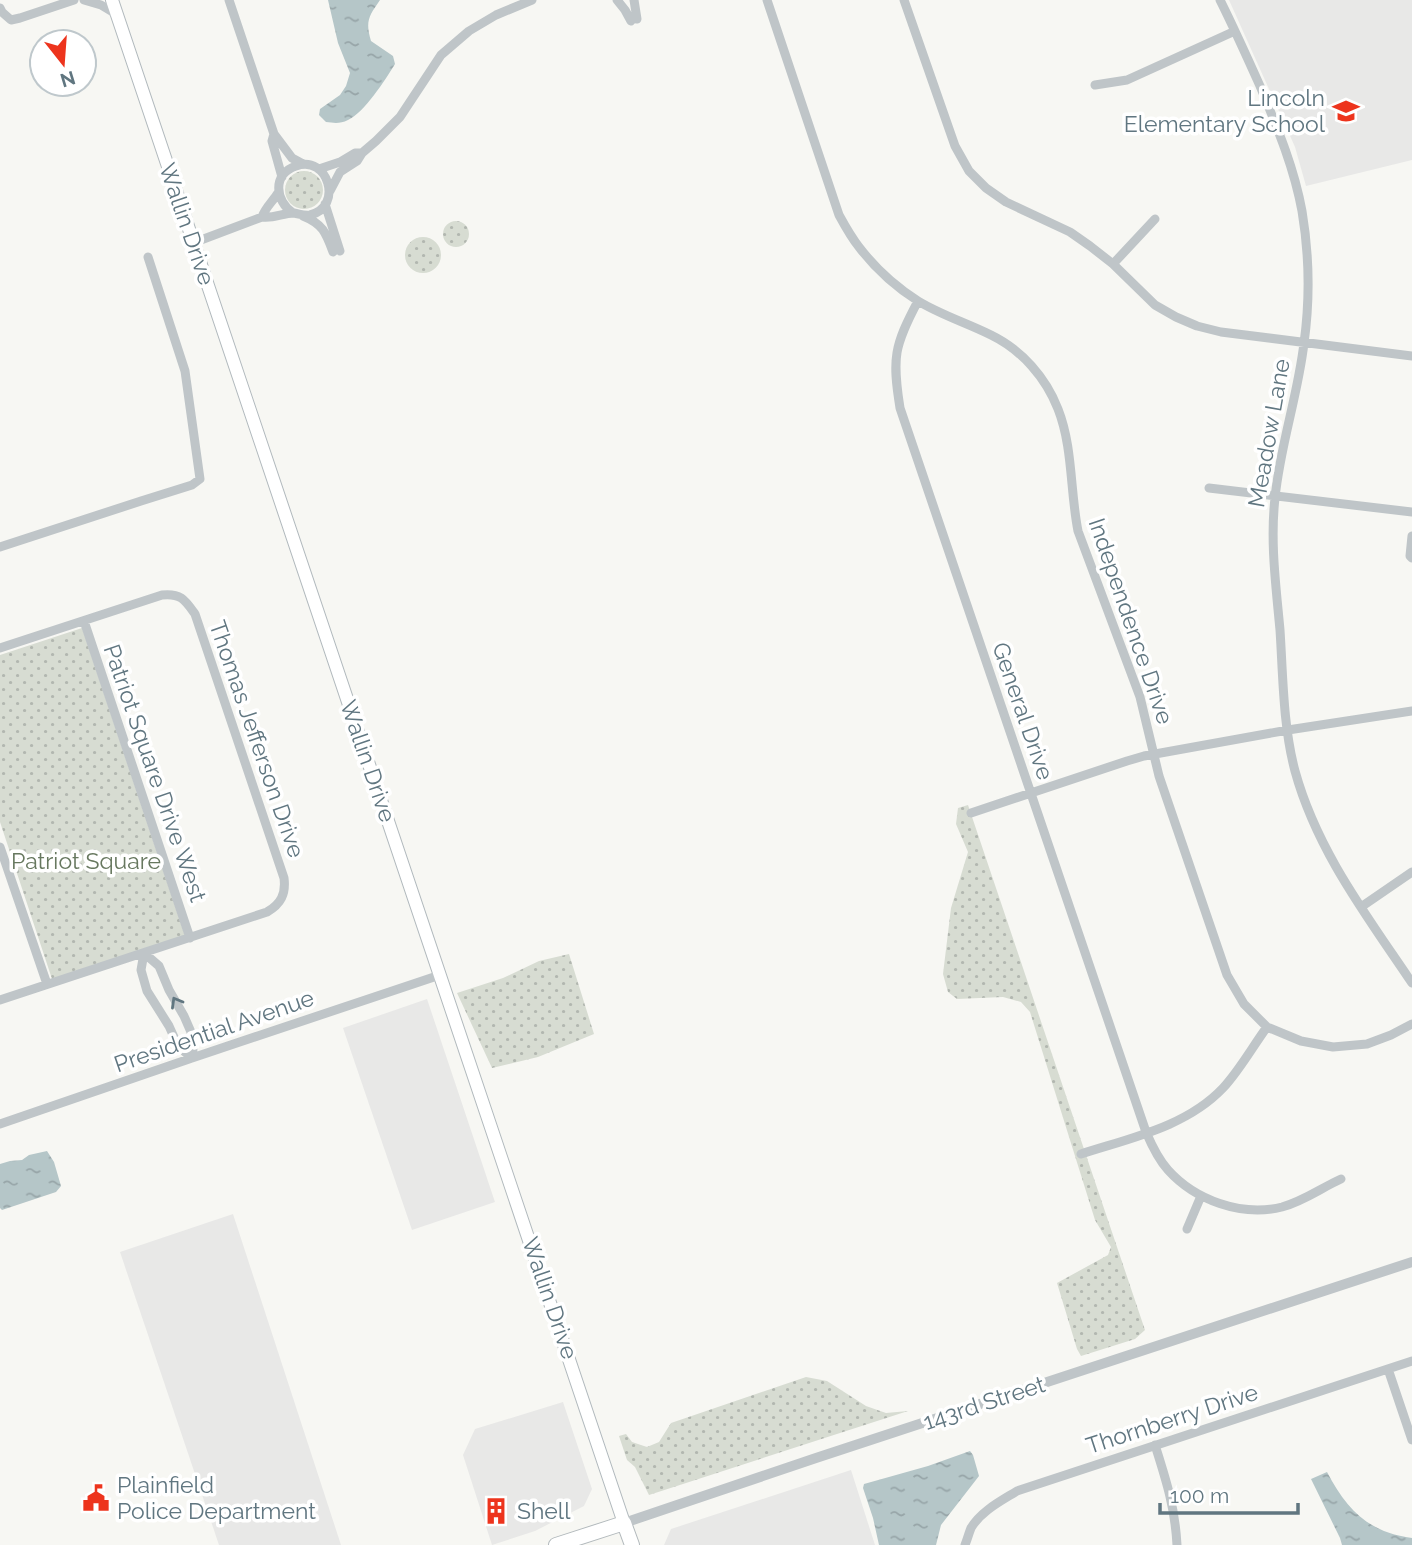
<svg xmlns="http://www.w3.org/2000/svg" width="1412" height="1545" font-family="Raleway,sans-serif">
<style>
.built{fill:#e8e8e7}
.green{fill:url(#green-dots)}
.water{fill:url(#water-ripples)}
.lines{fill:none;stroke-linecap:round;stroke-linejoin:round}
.secondary-casing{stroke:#b1b9bd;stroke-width:14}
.primary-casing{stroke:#b2b9bc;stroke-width:16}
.minor{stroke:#bfc5c8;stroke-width:9}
.tertiary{stroke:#bfc5c8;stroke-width:10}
.secondary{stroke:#fff;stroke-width:12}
.primary{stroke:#fff;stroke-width:14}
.oneway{stroke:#607680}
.labels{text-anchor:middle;stroke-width:7;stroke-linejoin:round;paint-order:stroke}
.poi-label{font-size:23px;fill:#607680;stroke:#fff;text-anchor:start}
.street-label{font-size:23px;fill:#607680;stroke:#fff}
.park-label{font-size:23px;fill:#67785f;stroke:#fff}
</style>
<defs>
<pattern id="green-dots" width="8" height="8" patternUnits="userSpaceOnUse" patternTransform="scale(1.75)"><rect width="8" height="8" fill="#d7dcd2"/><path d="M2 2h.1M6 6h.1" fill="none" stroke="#b2b7b0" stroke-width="1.8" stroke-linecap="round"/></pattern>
<pattern id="water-ripples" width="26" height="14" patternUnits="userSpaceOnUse" patternTransform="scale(1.75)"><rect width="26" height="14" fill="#b5c6c8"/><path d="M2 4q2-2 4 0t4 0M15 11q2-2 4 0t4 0" fill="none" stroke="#97a5a8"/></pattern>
</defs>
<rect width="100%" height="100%" fill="#f7f7f3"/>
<path class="built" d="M1229,0H1412V160L1306,186L1295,147Z
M427,999L495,1202L412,1230L343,1028Z
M233,1214L341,1545H219L120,1252Z
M563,1402L592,1489L584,1506L535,1531L492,1545L463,1455L475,1429Z
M851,1470L875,1545H664L671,1529Z"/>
<path class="green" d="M285 190a19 19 0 1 1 38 0a19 19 0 1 1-38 0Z
M443 234a13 13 0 1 1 26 0a13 13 0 1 1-26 0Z
M405 255a18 18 0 1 1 36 0a18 18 0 1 1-36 0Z
M82,628L185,936L52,979L0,822V655Z
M968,805L1145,1330L1135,1339L1081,1356L1077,1349L1057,1283L1108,1255L1111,1247L1095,1220L1030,1012L1021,1002L1003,997L957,999L948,992L943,974L951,908L968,852L956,824L958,808Z
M569,954L594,1034L538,1057L492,1068L457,993L503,978L539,961Z
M806,1377L827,1381L866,1406L886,1413L908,1411L649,1495L635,1467L627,1460L619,1436L626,1434L632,1442L647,1447L659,1442L671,1423Z"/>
<path class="water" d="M328,0H380C369,16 365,21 371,41L393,56L395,64C385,80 365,112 348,120C340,124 334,123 326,122L319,115L320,109L340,95L346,86L350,73L338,43Z
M47,1151L54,1162L61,1186L56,1192L2,1210L0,1208V1164L10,1161L22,1160L29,1155Z
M970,1451L973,1455L979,1476L941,1525L936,1545H879L873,1518L863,1488L864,1484L928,1466Z
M1327,1472C1347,1510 1368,1532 1412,1538V1545H1342L1340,1538L1311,1479Z"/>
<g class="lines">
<defs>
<path id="secondary" d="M112,0L624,1523"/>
<path id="primary" d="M556,1545L624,1523L632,1545"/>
</defs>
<use href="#secondary" class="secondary-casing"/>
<use href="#primary" class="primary-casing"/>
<path class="minor" d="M84,0L101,5L116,14
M229,0L274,134L292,158L303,164
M617,0L625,10L631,21
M634,0L637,19
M767,0L839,215C845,226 851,237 859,247C875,268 896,287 918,301C941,315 967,323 991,335C1022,350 1046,378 1058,409C1073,447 1070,491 1078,531L1140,697L1159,776L1227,975L1244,1004L1267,1027L1301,1041L1333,1047L1367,1044L1391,1035L1412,1024
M904,0L955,146L969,171L986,188L1006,202L1070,232L1090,246L1113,264L1155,305L1176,317L1197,326L1221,332L1412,356
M1220,0C1234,28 1247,57 1260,86C1277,127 1294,167 1302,211C1309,253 1310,300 1304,343C1298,395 1280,446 1275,498C1270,542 1276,586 1280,630C1283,676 1283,726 1295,771C1317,851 1367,916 1412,983
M0,8L2,12L11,20L20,18L74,0
M1095,85L1127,80L1235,31
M274,134L272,141L282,177
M319,169L340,162L355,153H362
M330,191L340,172L357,161L362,153L376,141L400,117L441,55L469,31L496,15L532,0
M325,204L340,251
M303,216C323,224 326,233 333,252
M262,217C265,208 273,201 278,193
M193,243L262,217C273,219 283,213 294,213C300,214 304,216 310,215C344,207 328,154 296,166C272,174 275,201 293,213
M1113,264L1155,219
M918,301C894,346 892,358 900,408L1146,1132C1152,1146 1158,1159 1168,1170C1195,1200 1241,1217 1282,1207C1304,1201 1321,1188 1341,1179
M1209,488L1412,512
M1412,536L1410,556L1412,558
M0,547L141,501L192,485L200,479L185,371L148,257
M84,621L190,938
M0,648L162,595C181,593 185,600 195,614L284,878C286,894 281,904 267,912L0,1000
M971,813L1127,761L1144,756L1288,730L1412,711
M0,847L47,984
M1361,907L1412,872
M144,953L141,970L147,991L169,1026L178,1046L192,1058
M144,953L159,966L169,990L184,1016L194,1039L192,1058
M0,1124L192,1058L440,975
M1081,1154C1130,1138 1186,1127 1223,1088C1239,1071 1253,1046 1267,1027
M1187,1229L1201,1196
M1388,1369L1412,1440
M1155,1445C1166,1480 1175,1507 1177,1545
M965,1545C967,1540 969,1533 971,1528C981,1511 1001,1501 1017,1491L1412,1361"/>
<path class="tertiary" d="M624,1523L816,1458L1412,1262"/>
<use href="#secondary" class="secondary"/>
<use href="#primary" class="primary"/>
</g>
<defs><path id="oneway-chevron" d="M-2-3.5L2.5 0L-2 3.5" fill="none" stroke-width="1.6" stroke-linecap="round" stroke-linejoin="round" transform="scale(1.75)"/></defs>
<use class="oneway" href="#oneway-chevron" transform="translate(176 1002) rotate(-120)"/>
<defs>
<symbol id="school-bare" viewBox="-9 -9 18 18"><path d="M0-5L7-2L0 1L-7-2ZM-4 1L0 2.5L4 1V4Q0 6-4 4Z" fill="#ed341d" stroke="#fff" stroke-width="2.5" paint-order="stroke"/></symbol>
<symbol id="civic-bare" viewBox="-9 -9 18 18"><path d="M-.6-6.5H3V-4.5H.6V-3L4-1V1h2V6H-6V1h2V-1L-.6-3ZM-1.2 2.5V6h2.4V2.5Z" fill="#ed341d" stroke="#fff" stroke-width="2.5" paint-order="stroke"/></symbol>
<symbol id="building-bare" viewBox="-9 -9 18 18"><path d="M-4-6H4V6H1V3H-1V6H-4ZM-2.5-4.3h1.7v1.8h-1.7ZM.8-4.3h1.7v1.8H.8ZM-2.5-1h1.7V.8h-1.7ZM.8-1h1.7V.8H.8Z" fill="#ed341d" stroke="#fff" stroke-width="2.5" paint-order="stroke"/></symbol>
</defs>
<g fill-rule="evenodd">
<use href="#school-bare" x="1327" y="92" width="38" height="38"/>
<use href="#civic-bare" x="77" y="1479" width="38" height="38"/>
<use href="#building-bare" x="477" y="1492" width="38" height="38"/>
</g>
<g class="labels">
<g class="poi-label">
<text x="1325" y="106" text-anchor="end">Lincoln<tspan x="1325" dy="26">Elementary School</tspan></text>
<text x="117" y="1493">Plainfield<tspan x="117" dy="26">Police Department</tspan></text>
<text x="517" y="1519">Shell</text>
</g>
<g class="street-label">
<text transform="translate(187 224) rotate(71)" y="8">Wallin Drive</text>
<text transform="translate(1269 433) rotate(-80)" y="8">Meadow Lane</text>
<text transform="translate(1131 621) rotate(71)" y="8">Independence Drive</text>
<text transform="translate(1023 711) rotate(71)" y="8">General Drive</text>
<text transform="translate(257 739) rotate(71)" y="8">Thomas Jefferson Drive</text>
<text transform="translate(368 761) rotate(71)" y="8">Wallin Drive</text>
<text transform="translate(155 773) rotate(71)" y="8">Patriot Square Drive West</text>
<text transform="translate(214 1031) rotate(-19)" y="8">Presidential Avenue</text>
<text transform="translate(550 1298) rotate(71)" y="8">Wallin Drive</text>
<text transform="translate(984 1403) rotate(-18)" y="8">143rd Street</text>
<text transform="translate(1172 1419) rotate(-18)" y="8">Thornberry Drive</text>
</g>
<g class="park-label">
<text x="86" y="869">Patriot Square</text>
</g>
</g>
<g transform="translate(63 63) rotate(163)"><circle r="33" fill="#ffffff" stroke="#bfc8cc" stroke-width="2"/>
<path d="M0-5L12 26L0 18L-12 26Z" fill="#ed341d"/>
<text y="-10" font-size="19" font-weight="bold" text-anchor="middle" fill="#607680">N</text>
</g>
<path d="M1160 1503v10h138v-10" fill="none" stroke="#607680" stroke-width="3.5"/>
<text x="1170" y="1503" font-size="21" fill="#607680" stroke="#ffffff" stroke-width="5" paint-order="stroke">100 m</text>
</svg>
